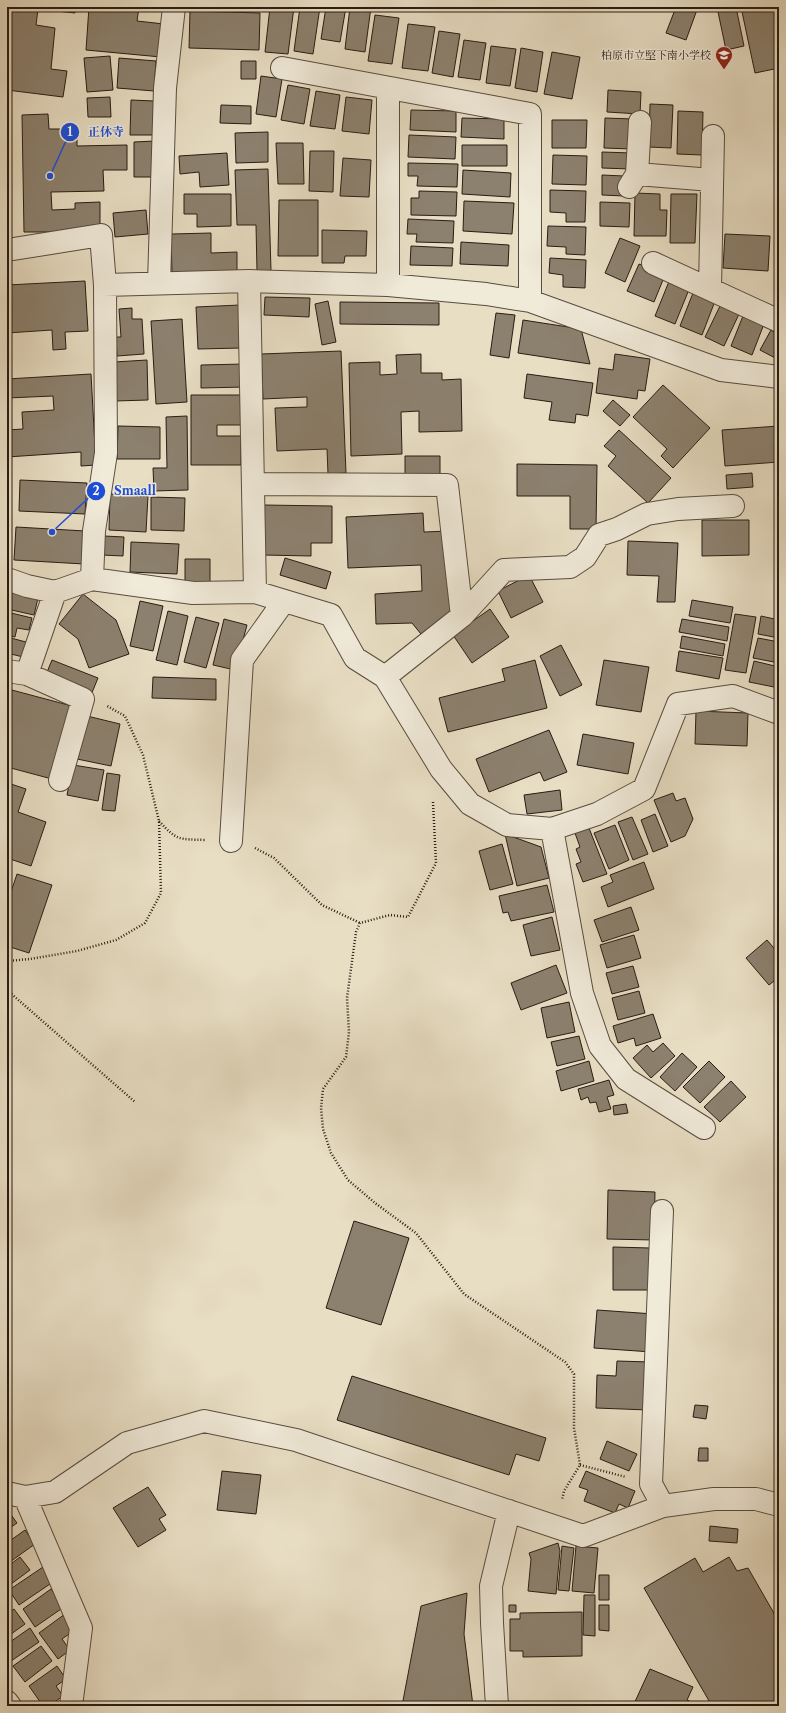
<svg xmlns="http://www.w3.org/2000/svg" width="786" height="1713" font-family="'Libre Caslon Text','Noto Serif JP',serif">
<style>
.building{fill:#8c816f;stroke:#281c13}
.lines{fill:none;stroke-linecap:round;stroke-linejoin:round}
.minor-casing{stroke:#584c3f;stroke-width:24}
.path{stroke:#281c13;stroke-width:2.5;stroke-dasharray:1 2;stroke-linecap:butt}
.minor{stroke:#f0ead9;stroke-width:22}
.labels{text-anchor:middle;stroke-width:3;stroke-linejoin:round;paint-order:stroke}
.poi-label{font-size:11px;fill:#281c13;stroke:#f0ead9;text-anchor:end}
.leader{fill:none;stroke:#1d4ed8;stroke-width:1.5}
.callout-dot{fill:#1d4ed8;stroke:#f0ead9;stroke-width:1.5}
.mark-label{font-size:12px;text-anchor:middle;font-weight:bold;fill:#fff}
.callout-label{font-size:12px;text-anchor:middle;font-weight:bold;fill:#1d4ed8;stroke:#f0ead9;stroke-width:3;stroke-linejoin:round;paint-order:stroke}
</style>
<rect width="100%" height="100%" fill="#e8dec4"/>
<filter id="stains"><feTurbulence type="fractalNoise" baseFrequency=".005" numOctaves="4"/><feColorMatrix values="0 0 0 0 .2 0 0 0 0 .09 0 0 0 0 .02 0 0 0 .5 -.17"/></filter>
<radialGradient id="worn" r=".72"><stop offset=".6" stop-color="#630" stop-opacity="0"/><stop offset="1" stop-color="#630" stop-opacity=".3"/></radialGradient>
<path class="building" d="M7,7H75V13L38,9L36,25L55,28L51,69L67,71L63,97L7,90Z
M89,7H139L137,21L164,24L161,57L86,50Z
M270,7H294L288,54L265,52Z
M300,7H320L313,54L294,51Z
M326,7H346L340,42L321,39Z
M350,7H371L365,52L345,49Z
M676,7H698L686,40L666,33Z
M717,7H736L744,46L726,50Z
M741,7H779V68L755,73Z
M190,11L260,13L259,50L189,48Z
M375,15L399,18L392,64L368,61Z
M408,24L435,27L428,71L402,68Z
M439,31L460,34L453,77L432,73Z
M464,40L486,43L480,80L458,77Z
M491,46L516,49L510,86L486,83Z
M521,48L543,52L537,92L515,88Z
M552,52L580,57L572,99L544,94Z
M110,56L113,90L87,92L84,58Z
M119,58L156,61L154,91L117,88Z
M241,61H256V79H241Z
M261,76L282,79L276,117L256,114Z
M288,85L310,89L304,124L281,120Z
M608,90L641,92L640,114L607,112Z
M316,91L340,95L335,129L310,126Z
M110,97L111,117H88L87,98Z
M346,97L372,100L369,134L342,131Z
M131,100L154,101V135H130Z
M650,104L673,105L671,148L649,147Z
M221,105L251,106V124L220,123Z
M411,110L456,111V132L410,130Z
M678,111L703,112L702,155L677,154Z
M48,114L49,129H77V146L127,145V170H103L104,191L51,192L52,210L75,209V203L100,202V232H24L22,115Z
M462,118L504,119V139L461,137Z
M605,118L634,119L633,149L604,148Z
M552,120H587L586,148H552Z
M268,132V162L236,163L235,133Z
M409,135L456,137L455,159L408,157Z
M155,141L156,177H134V142Z
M276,143H303L304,184H278Z
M462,145H507V166H462Z
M310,151H334L333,192L309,191Z
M602,152L632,153L631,169L602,168Z
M227,153L229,185L200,187L199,172L180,174L179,156Z
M553,155L587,156L586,185L552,184Z
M343,158L371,160L369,197L340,196Z
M408,163L458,164L457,187L417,186L418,176H408Z
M268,169L271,271H257L256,225H237L235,170Z
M463,170L511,173L510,197L462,194Z
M602,175L624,176V196L602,195Z
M550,190L586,191L585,222H566V213L550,212Z
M419,191L457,192L456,216L411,215V198H419Z
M635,193L660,194V210H667L666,236H634Z
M184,194H231V226L197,227V214H184Z
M671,194H697L695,243H670Z
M279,200H318V256H278Z
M464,201L514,203L512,234L463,231Z
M600,202L630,203L629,227L600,226Z
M146,210L148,234L115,237L113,213Z
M408,219L454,221L453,243L416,242L417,234H407Z
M548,226L586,227L585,255L566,254V247L547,246Z
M322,230L367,231L366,256H345L344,263H322Z
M211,233V253L237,252V271L172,273L171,234Z
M725,234L770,236L768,271L723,268Z
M777,234H779V264H775Z
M620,238L640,246L625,282L605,273Z
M461,242L509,245L508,266L460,264Z
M411,246L453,248L452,266L410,265Z
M550,258L586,260L585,288L563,287V275L549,273Z
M639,264L665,275L654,302L627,291Z
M670,279L690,287L675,324L655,316Z
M85,281L88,331L65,332L66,349L53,350L52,330L7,333V285Z
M693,293L715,301L702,335L680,326Z
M265,297L310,298L309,317L264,315Z
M328,301L336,342L322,345L315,304Z
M340,302L439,303V325L340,324Z
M721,304L740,312L724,346L705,337Z
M240,305L242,348L198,349L196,307Z
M132,308V319H142L144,354L117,356L116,337H121L119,309Z
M496,313L515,315L509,358L490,355Z
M743,316L764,324L752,355L731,346Z
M182,319L187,402L156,404L151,321Z
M523,320L581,329L590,364L518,353Z
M771,330L779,335V360L760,350Z
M341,351L346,473L328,474L327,449L277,451L275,408L307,407V397L263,399L261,354Z
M421,354V373H442V380L461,379L462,431L419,432V411L401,412L402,454L351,456L349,363L380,362V375L397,374L396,355Z
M615,354L650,359L645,391L638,390L637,399L596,393L599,368L613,370Z
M147,360L148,400L115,401L114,362Z
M244,364L245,387L201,388V365Z
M91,374L96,465L81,466V452L7,457V430L23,429L22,412L54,410L53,396L7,398V379Z
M527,374L593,383L588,416L576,414L575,423L549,420L552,402L524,398Z
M663,385L710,428L673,468L661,456L667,449L633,417Z
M191,395H241V425H217V436H241V465H191Z
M613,400L630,415L620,426L603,411Z
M7,402H10L11,418H7Z
M187,416L188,490L154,491L153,468H167L166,417Z
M118,426L160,427V459H117Z
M779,426V462L725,466L722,430Z
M619,430L671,478L648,503L608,466L616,456L604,446Z
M405,456H440V478H405Z
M517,464L597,465L596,529H570V496H517Z
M752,473L753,487L727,489L726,475Z
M20,480L87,483L85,514L19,511Z
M110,494L148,496L146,532L109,530Z
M151,497L185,498L184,531L151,530Z
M263,505L332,506V543H311V556L263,555Z
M7,512H10L11,535H7Z
M423,513L424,532L449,531L453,610L421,634L412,623L376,624L375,594L422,591L421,565L348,568L346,517Z
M702,520H749V555L702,556Z
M16,527L85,531L84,564L14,560Z
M104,536L124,537L123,556L102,555Z
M628,541L678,543L675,602H657L659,576L627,575Z
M131,542L179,544L177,574L130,572Z
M285,558L331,572L326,589L280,575Z
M185,559H210V583H185Z
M529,575L543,602L511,618L498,591Z
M7,591L38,598L34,615L7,609Z
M83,594L116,620L129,654L89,668L78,639L59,624Z
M692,600L733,607L730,623L689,616Z
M140,601L163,606L153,651L130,646Z
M490,609L509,637L472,663L453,635Z
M168,611L188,616L177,665L156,660Z
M7,612L32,618L29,630L17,628L15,637L7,635Z
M735,614L756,617L746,673L725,670Z
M761,616L779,620V638L758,634Z
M196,617L219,623L206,668L184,662Z
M224,619L247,625L235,670L213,665Z
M682,619L729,627L727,641L679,632Z
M682,636L725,644L723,656L680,648Z
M7,637L26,642L23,657L11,654L8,665L7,664Z
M758,638L779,642V663L753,658Z
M561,645L582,685L560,696L540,656Z
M679,651L723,658L719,679L676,671Z
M52,660L98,678L91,695L45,677Z
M535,660L547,708L448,732L439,698L505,681L502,669Z
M604,660L649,667L641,712L596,705Z
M754,661L779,667V688L749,682Z
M153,677L216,679V700L152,698Z
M8,689L72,706L52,779L7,767Z
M696,711L748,713L747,746L695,744Z
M87,716L120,724L111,766L77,759Z
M549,730L567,772L544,781L540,772L489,792L476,759Z
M583,734L634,743L628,774L577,765Z
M73,765L104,770L98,801L67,795Z
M107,773L120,775L115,811L102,810Z
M8,783L26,789L18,812L46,822L31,866L7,858Z
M560,790L562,810L527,814L524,795Z
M673,793L676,801L685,798L693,819L685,836L671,842L654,800Z
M655,814L668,846L653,852L641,820Z
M632,817L648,854L633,860L618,822Z
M615,825L629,860L609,869L594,833Z
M589,828L607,874L583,882L576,864L581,862L576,849L580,847L575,833Z
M505,834L541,847L549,878L517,886Z
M502,844L513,884L490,890L479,851Z
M644,862L654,889L608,907L601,887L613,882L610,875Z
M17,874L52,885L29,953L7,946V897L9,898Z
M547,885L554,912L511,921L508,912L503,913L499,896Z
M631,907L639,930L602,942L594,920Z
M552,917L560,950L531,956L523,925Z
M634,935L641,958L607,968L600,945Z
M767,940L779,954V977L769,985L746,958Z
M556,965L567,993L521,1010L511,983Z
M633,966L639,987L612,994L606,973Z
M639,991L645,1013L618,1020L612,998Z
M569,1002L575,1032L547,1038L541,1008Z
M653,1014L661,1038L636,1046L634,1038L618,1043L613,1026Z
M579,1036L585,1059L557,1066L551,1042Z
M663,1043L675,1056L651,1078L633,1058L647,1045L653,1052Z
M682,1053L697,1067L675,1091L660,1077Z
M589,1061L594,1081L561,1091L556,1071Z
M709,1061L725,1077L700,1103L683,1087Z
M609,1080L614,1095L607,1097L611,1109L599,1112L596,1102L590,1103L588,1097L581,1100L578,1089Z
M731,1081L746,1097L720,1122L704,1107Z
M626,1104L628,1113L614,1115L613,1106Z
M608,1190L655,1192L654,1240L607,1239Z
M354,1221L409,1238L381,1325L326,1308Z
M613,1247L650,1248L649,1290H613Z
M597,1310L654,1314L652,1352L594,1348Z
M617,1361L650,1362L648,1410L596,1408L597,1375L616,1376Z
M352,1376L546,1438L539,1461L516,1454L509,1475L337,1420Z
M695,1405L708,1406L706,1419L693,1417Z
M607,1441L637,1454L629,1471L600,1459Z
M699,1448H708V1461H698Z
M222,1471L261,1475L256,1514L217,1510Z
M586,1471L635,1491L628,1508L619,1504L615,1513L584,1501L588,1490L579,1487Z
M148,1487L166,1515L159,1519L166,1530L138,1547L113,1508Z
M7,1509L17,1523L7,1530Z
M710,1526L738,1529L737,1543L709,1541Z
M25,1530L35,1544L7,1564V1534L11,1540Z
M558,1543L560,1551L556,1594L528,1591L531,1559L529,1553Z
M562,1546L574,1548L569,1591L558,1590Z
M576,1546L598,1548L594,1593L572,1591Z
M20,1557L30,1570L7,1587V1567Z
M729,1557L737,1571L748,1568L779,1622V1687L776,1689L779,1694V1706H712L644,1588L695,1558L703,1572Z
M43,1567L53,1582L19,1605L9,1590Z
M599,1575H609V1600H599Z
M51,1589L64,1607L35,1627L23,1609Z
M467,1593L464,1634L473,1706H402L421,1606Z
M584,1595H595V1636L583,1635Z
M7,1601L11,1607L7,1609Z
M509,1605H516V1612H509Z
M599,1605H609V1631L599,1630Z
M14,1609L25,1624L7,1637V1614Z
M582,1612V1656L523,1657V1651H510V1619H520V1613Z
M65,1614L76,1629L62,1639L70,1650L58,1659L39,1633Z
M30,1628L39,1642L11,1661L7,1654V1644Z
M41,1646L52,1661L25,1682L13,1666Z
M57,1666L66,1679L56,1686L63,1696L49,1706H43L29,1686Z
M650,1669L693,1687L687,1700L700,1706H633Z
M526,1702V1706H514L513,1703Z"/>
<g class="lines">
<defs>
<path id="minor" d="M282,68L530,114V301
M637,174L712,180
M629,187L637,174L640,122
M7,250L101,235L105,285L249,281L388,285L486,294L530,301L721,370L779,377
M653,263L779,321
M249,281L255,592
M159,283L165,88L174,7
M388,285V88
M710,289L713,136
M254,484L447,485L462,616
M7,579L27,586L55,592
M92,579L94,531L106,453L105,285
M7,671L27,674L83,699L60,780
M27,674L55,592L92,579L193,593L255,592L331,615L355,658L385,677L441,769L470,804L507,825L552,829L597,814L644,789L678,704L733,696L779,713
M385,677L462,616L504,570L570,567L585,557L599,535L617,529L647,514L678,509L733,506
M552,829L582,993L600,1046L626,1079L704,1128
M231,841L242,660L284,601
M662,1211L651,1484L663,1506
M7,1493L25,1497L55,1492L127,1443L204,1421L296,1440L583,1536L663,1506L714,1499H756L779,1505
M25,1497L81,1628L71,1706
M7,1702L10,1706
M497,1706L492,1623L491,1586L509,1511"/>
</defs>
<use href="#minor" class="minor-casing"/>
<path class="path" d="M433,802L436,863L408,917L390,915L360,923L356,932L347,998L349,1032L346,1057L323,1089L321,1108L323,1129L331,1153L348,1180L375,1203L416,1233L464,1294L565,1362L574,1374V1428L580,1465L564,1491L562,1500
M159,821C177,841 179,839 205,840
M255,848L274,858L322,905L360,923
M7,961L30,959L77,951L116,940L145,923L161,893L159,821L143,755L125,716L107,706
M7,990L135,1102
M580,1465L626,1477"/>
<use href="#minor" class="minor"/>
</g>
<defs>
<symbol id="school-pin" viewBox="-11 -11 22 30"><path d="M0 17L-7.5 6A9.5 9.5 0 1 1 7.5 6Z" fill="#8f2418" stroke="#f0ead9"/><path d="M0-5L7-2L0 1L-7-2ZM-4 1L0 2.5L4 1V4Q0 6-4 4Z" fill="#fff"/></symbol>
</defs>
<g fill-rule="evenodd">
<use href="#school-pin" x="714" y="45" width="20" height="27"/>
</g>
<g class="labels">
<g class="poi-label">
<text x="711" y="59">柏原市立堅下南小学校</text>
</g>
</g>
<path class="leader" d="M50 176L70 132M52 532L96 491"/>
<g class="callout-dot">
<circle cx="50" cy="176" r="4"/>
<circle cx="52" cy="532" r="4"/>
<circle cx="70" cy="132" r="10"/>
<circle cx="96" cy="491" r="10"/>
</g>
<g class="mark-label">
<text x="70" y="136">1</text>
<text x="96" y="495">2</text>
</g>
<g class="callout-label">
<text x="106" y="136">正休寺</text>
<text x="135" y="495">Smaall</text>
</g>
<rect width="786" height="1713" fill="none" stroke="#e8dec4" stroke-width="24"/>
<rect x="8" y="8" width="770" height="1697" fill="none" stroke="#281c13" stroke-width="2"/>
<rect x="12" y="12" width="762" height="1689" fill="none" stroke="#281c13"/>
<rect width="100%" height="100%" filter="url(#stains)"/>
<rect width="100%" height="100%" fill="url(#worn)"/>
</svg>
